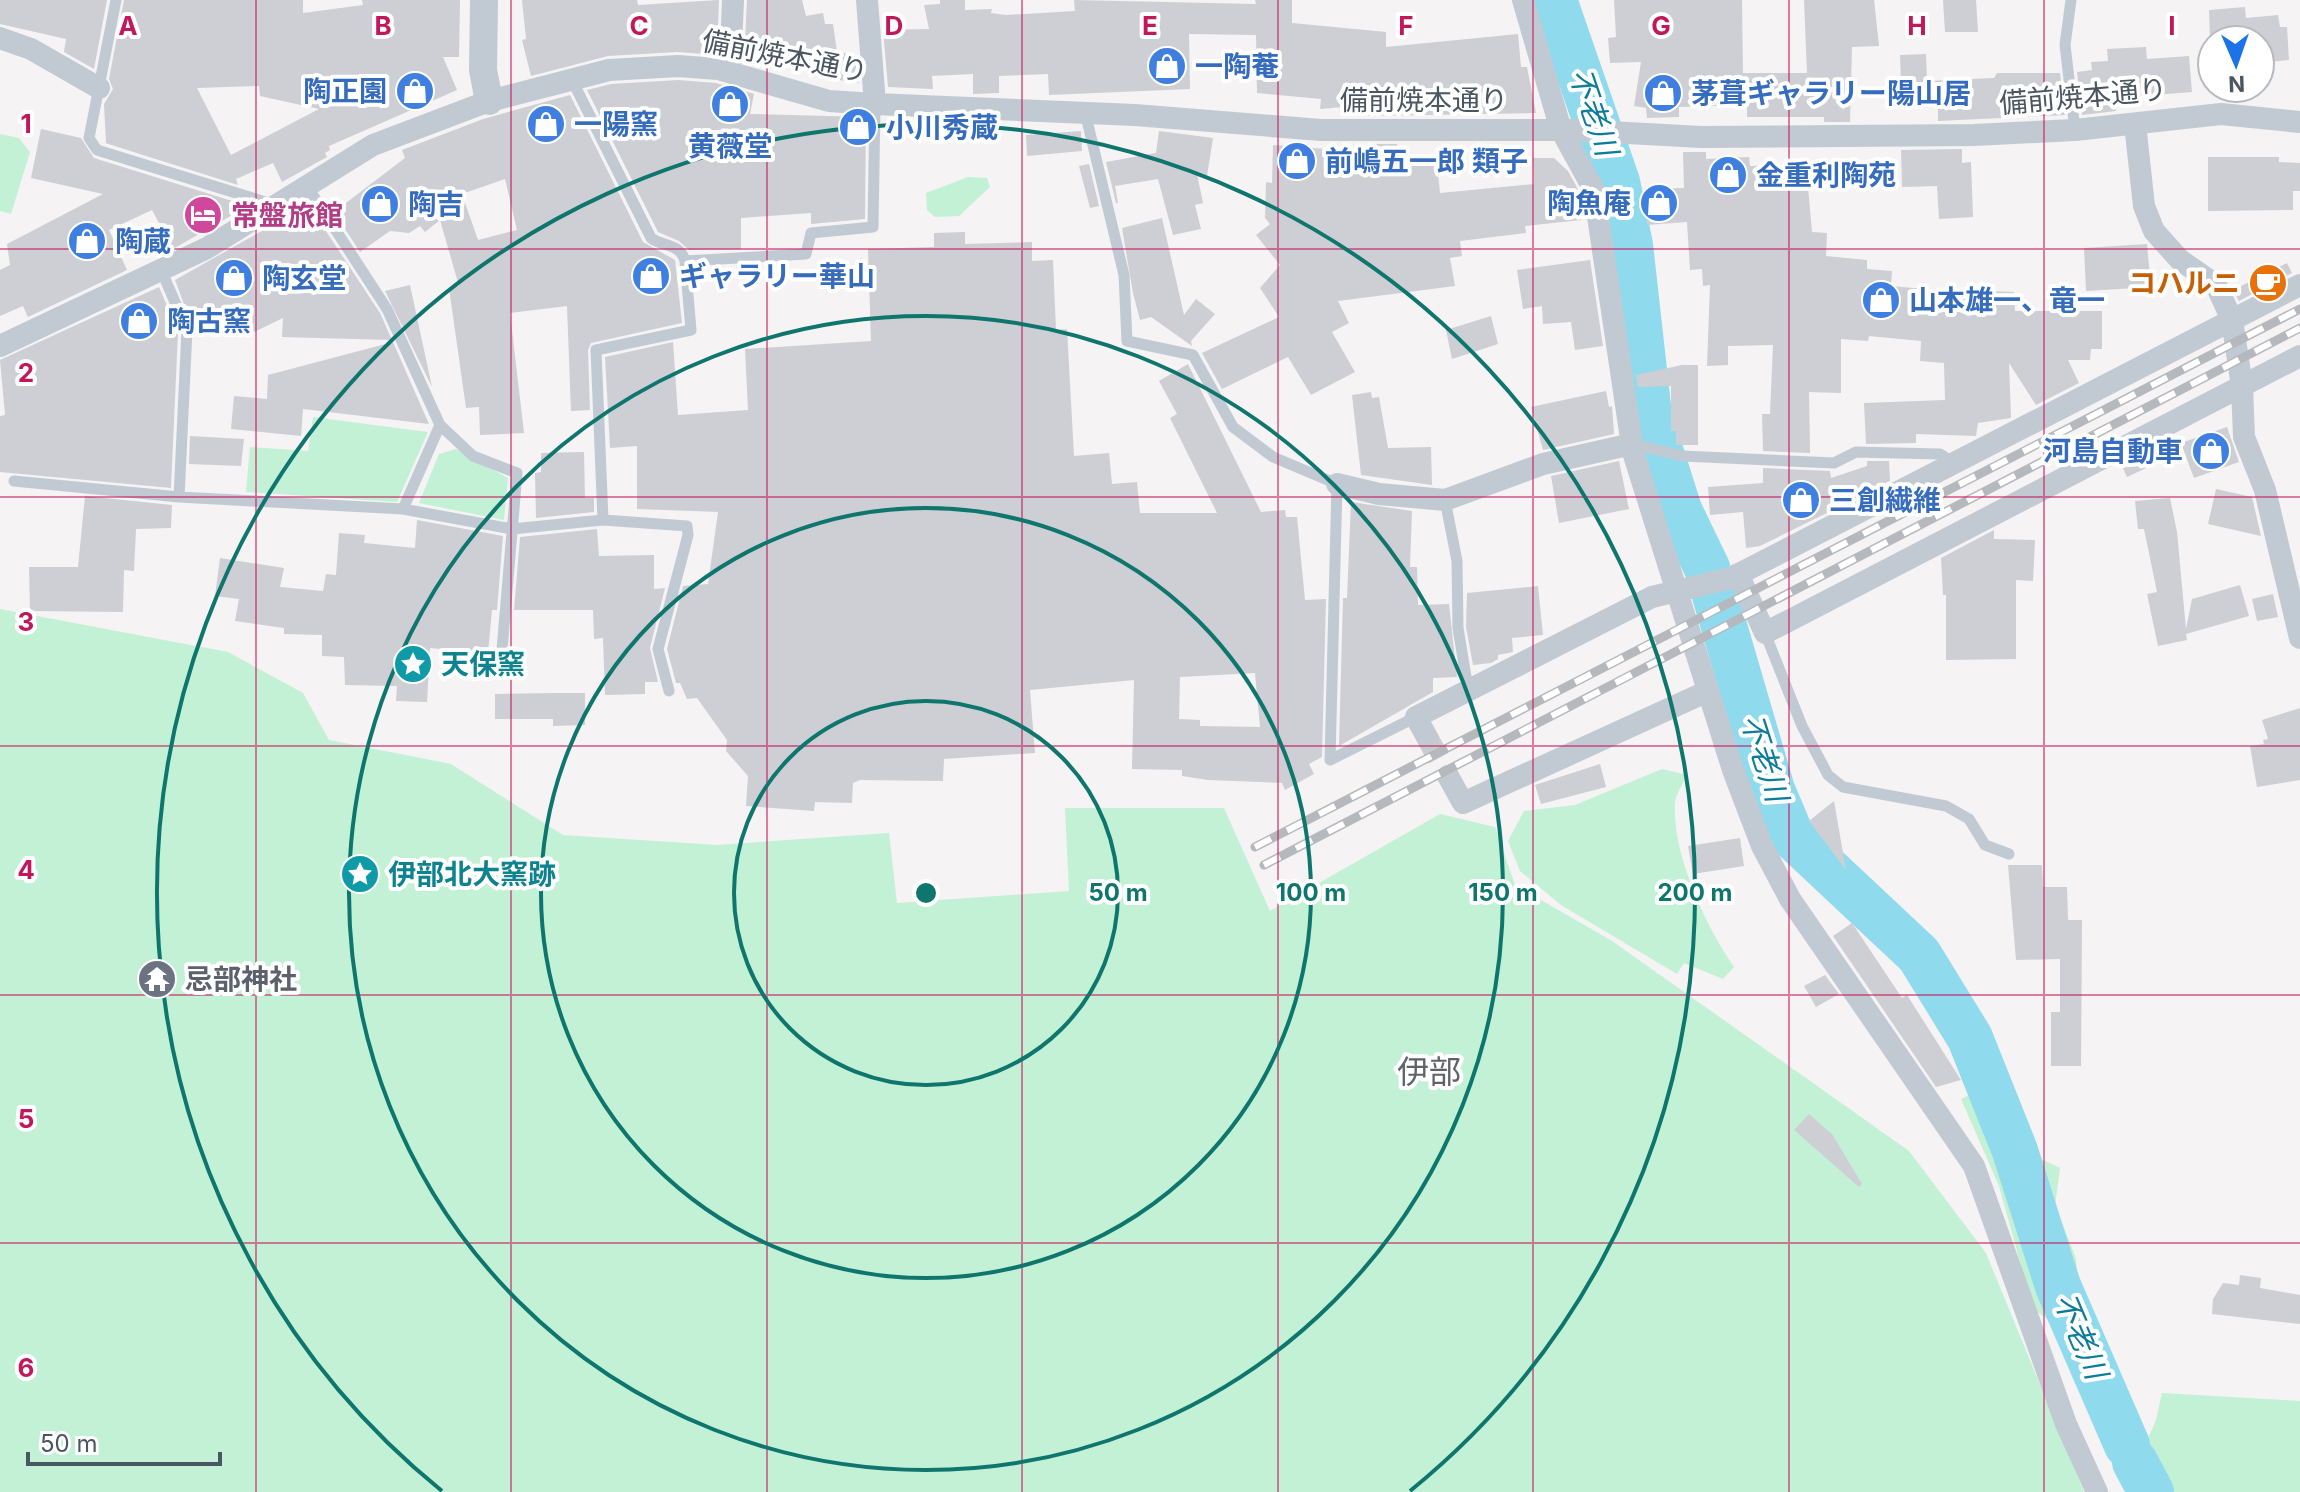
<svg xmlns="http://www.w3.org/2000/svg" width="2300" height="1492" font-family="Inter,'Noto Sans JP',sans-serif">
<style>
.green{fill:#c3f1d5}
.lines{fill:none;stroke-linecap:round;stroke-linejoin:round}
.river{stroke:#90daee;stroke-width:46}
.building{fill:#cdcfd5;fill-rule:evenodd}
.minor-tunnel{stroke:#caccce;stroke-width:22;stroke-dasharray:22 11;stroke-linecap:butt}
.service{stroke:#c1cad2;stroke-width:11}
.minor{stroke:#c1cad2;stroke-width:22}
.tertiary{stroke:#c1cad2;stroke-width:28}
.rail-casing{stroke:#b5b8bd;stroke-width:9}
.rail{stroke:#fff;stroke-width:6;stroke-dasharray:18;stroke-linecap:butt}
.grid{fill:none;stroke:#c2185b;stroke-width:2;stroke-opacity:0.55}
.ring{fill:none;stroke:#0f766e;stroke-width:4}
.labels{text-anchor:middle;stroke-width:8;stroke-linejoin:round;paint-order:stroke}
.street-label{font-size:28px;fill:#4a5661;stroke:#fff}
.shop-label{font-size:28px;font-weight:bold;fill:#366cbe;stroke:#fff;text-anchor:start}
.hotel-label{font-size:28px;font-weight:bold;fill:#b23c85;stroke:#fff;text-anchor:start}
.food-label{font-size:28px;font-weight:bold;fill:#c56008;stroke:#fff;text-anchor:end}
.culture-label{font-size:28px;font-weight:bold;fill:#0d838f;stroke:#fff;text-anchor:start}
.worship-label{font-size:28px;font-weight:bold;fill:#5b616d;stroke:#fff;text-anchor:start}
.water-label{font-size:30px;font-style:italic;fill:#0c7c9b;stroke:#fff}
.quarter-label{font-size:32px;fill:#5f6368;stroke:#fff}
.grid-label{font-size:26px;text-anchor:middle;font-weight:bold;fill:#c2185b;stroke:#fff;stroke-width:8;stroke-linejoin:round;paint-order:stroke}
.centre{fill:#0f766e;stroke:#fff;stroke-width:4}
.ring-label{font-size:24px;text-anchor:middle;font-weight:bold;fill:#0f766e;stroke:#fff;stroke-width:8;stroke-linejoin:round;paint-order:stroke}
</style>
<rect width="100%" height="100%" fill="#f5f3f3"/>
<path class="green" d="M0,134L19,138L30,152L11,214L0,211Z
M968,177L987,178L990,187L959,216L935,217L927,210L926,193Z
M313,417L428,432L397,502L246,492L250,447L308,451Z
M456,449L508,478L504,520L419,503L439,454Z
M0,609L228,652L303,693L329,740L451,764L563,835L717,845L889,833L897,903L1069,891L1065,808H1224L1270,911L1440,814L1495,827L1515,885L1612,941L1909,1151L1986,1253L2084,1492H0Z
M1662,769L1687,775C1683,784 1675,795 1675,804C1672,854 1706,927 1734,967L1723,979L1684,963L1677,974L1561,905L1520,871L1508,841L1524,811L1575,805Z
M2002,1087L2035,1156L2060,1168L2055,1206L2076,1258L2079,1310L2052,1322L2033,1309L1999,1186L1961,1099L1975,1092Z
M2162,1393L2300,1401V1492H2125L2156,1420Z"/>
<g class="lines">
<path class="river" d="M1554,0L1617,182L1630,245L1649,415L1679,510L1707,568L1772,790L1791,835L1919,955L1970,1038L2015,1151L2058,1286L2127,1445
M2135,1462L2151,1492"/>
</g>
<path class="building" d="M0,0H107L94,69L64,52L66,39L0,24Z
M124,0H303V13L363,5L362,0H460L459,57H443L457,90L329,146L330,150L325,153L327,157L282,182L273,163L236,179L238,185L102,142L106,143L104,104L113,89L109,79ZM259,86L260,96L319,109L231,155L197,88Z
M522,0H637L638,5L719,0L717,55L677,52L608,56L531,76L522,40L526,39Z
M747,0H802L806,16L823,13L825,24H833L837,52L857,55L859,83L812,76L814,61L760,66L744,62Z
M940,0H965V10L992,9L991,13L1006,15L1075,11L1074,0L1256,4L1255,0H1292V23L1386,32V47L1518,34L1521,67H1527L1536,113L1368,116L1366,105L1320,109L1321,99L1257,93L1256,35L1189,34L1190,89L1049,95L1048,74L999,76V93L973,94V74L932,76L933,89L888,87L883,30L929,29L924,5L940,4Z
M1614,0H1742L1743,73H1807L1804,0H1874L1879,46L1852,47L1850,122H1824V117H1747V105L1679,107V117L1647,118L1646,108L1634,106L1641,62L1610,63L1608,38L1616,37Z
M1943,0H1976L1978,32H1945Z
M2245,7L2246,18L2278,15L2280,27H2287L2289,60L2260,63V40H2210L2209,10Z
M2146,47L2147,59L2189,56L2192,92L2141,96V101L2115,103L2116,111L2082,115L2077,72L2092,70L2091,62L2108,61L2107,49Z
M1926,54L1927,81L1994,78L1997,73H2060L2065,115L1938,121V107L1902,108L1900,55Z
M678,80L716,83L754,94L750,114L866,117L865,219L811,224V213L741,218V249L689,250L679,241L658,232L587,90L611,84Z
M570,95L643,242L675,260L682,323L591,343L588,350L590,410L571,411L567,306L510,313L524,433L480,435L479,407L466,408L449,288L459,286L440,220L425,232L420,226L409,233L390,231L360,252L334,212L405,158L402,150L483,119ZM505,179L517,230L478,240L462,194Z
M41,129L81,138L94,158L248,206L173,249L152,210L109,230L127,270L28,317L23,306L0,316V270L10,265L7,244L103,194L31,178Z
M1081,131L1082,151L1027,156L1026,135Z
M1159,131L1213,138L1207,176L1197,174L1203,203L1195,205L1201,229L1173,235L1158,179L1115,186L1118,203H1116L1106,162L1156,153Z
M1370,144H1397L1398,167L1437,165L1440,193L1534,184L1533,158H1554L1568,171L1580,193L1581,220L1525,226L1526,233L1460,241L1462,256L1450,258L1455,286L1338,301L1349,323L1332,332L1355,372L1311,395L1288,357L1222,389L1202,353L1279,317L1260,288L1280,265L1256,235L1270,224L1265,218L1266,182L1272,183L1273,145L1327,149L1326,154L1371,152Z
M1962,149V163L1971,162L1973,217L1939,219L1937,186L1902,187L1901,150Z
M1683,152H1706V159L1749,157L1750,166L1806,165L1812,232L1827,233L1826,256L1867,260V269L1892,271L1891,286L1968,293V290L2014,292L2015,311H2102V349H2091L2090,360H2068L2079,383L2036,405L2009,363L2011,418L1978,423L1976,436L1916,434V443L1866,444L1864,403L1945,400L1944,363L1920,361L1921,341L1869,336L1868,341L1841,339V393L1809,392L1810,453L1763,451L1762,414H1770L1773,345L1728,346V365L1707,366L1710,285L1703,286L1702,269L1690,270L1687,222L1647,225L1644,189L1684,188Z
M2208,157H2279V162L2300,163V191H2293V210L2208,211Z
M1089,164L1099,206L1090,208L1079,166Z
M304,207L315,225L320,222L380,313L392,340L282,337L283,318L246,336L232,312L195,334L175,280Z
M1162,218L1184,315L1196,299L1215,314L1191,341L1192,346L1151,317L1140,320L1133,293L1122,228Z
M965,232V244L1032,242V261L1053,260L1056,330L1067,329L1074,456L1109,453L1112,484L1137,482L1140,513H1217L1170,418L1177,414L1159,381L1188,364L1261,512L1285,510L1286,517H1297L1305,600L1326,599L1322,757L1309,764L1314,774L1285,790L1282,783L1208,780L1182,776V770L1132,769L1134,680L1030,690L1035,753L944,759L943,781L860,780L853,783L852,803L815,802L814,811L746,806L748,776L726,751L727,740L697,698L687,699L680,683H676L667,649L683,586L708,584L718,512L637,509V446L610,448L605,357L673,342L678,415L748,410L745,349L871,341L868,249L934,247V233ZM1255,673L1260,727L1200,726V720L1179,719L1180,677Z
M2147,244L2151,287L2086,291L2084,248Z
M1590,260L1603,346L1575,350L1571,322L1543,324L1542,306L1523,309L1517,270Z
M2287,263L2292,273L2239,301L2233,290Z
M410,285L432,387L385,291Z
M159,287L178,332L171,488L0,472V416L5,415L0,360Z
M1491,316L1498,344L1452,359L1446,330Z
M393,342L429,424L303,409L301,436L231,429L234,396L267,399L268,375Z
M1682,365H1698V445H1676V431H1671V386L1638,387L1636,375Z
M1606,391L1609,407L1612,406L1614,434L1543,450L1531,407Z
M1371,392L1372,398L1379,397L1388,448L1431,447L1432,485L1361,475L1352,395Z
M2227,427L2239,462L2194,478L2181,443Z
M190,436L244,439L241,466L189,464Z
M2150,449L2157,463L2127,477L2121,464Z
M584,452L585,498H594V512L536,518L535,473L541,472V453Z
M1619,461L1629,509L1559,523L1551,476Z
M1867,461H1889L1890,481L1836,504L1837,508L1760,546L1746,548L1743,512L1710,515L1708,487L1763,483V468L1830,471L1831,478L1867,466Z
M2216,489L2252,497L2261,536L2208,524Z
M85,496L172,505L171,528L136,529L134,571L124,570L123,612L30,611L29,567H78Z
M2170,498L2177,532L2186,629L2192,599L2240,585L2249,616L2186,634L2187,640L2158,646L2147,594L2157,592L2144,529H2138L2135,501Z
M1351,502L1412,511L1410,567H1417L1418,605L1449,604L1457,677L1433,678V692L1339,746L1343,598H1347Z
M417,520L503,536L497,610H492L488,653L430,648L427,702L396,701L397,686L345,685L344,657L322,656V635L284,634V628L235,621L239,599L215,596L220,558L284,568L280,587L323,591L326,574L336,575L339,533L365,535L364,543L415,548Z
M597,529L599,556L654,555V589L665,588L650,648L658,682H645V694L605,695L603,638L594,639L593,610H514L520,537Z
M1994,530V539L2035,540L2033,581L2016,580V659L1946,660V595H1943L1941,558Z
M1538,586L1543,635L1512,638L1513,652L1498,655V659L1491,663L1473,665L1466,627L1467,593Z
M2273,594L2278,617L2257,621L2252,599Z
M553,693H585V725L553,726V719H495V694Z
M2300,708V780L2257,787L2250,746L2264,744L2263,740L2268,739L2262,720Z
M1600,764L1606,787L1541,804L1535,785Z
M1834,801L1846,870L1809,821Z
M1740,838L1744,866L1693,874L1688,846Z
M2008,865H2042L2043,887H2067L2068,920H2082L2081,1066H2051V1012H2060V959L2016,960Z
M1852,923L1902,998L1907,995L1961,1080L1936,1087L1833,936Z
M160,959L175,988L154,998L140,968Z
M1825,975L1839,994L1816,1007L1804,986Z
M1809,1114L1832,1134L1862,1184L1859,1187L1794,1130Z
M2240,1275L2261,1278L2260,1288L2300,1295V1324L2212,1314L2213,1299L2223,1283L2239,1285Z"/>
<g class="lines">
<path class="minor-tunnel" d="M1428,739L1448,776"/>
<path class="service" d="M116,0L89,138L97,150L275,205
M2071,0L2065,45L2075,130
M572,80L651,238C663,247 680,243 685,261
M1085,112L1124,275L1127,341L1193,355L1233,427L1273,457L1337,484L1330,760L1416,717
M307,186L387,309L440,425L473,456L517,473L502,650
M162,272L187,330L179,497
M1632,444L1683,456L1834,463L1856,452L1940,454L1954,463
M14,481L179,497L403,509L512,529L603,520
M1445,500L1457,561L1458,628L1468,689
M403,509L440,425
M1765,633L1802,726L1828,775L1843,787L1946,806L1969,819L1985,845L2009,854
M669,691L658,649L688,535L687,526L603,520L596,350L691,330L685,261L806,254L811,233L873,227L875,104"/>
<path class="minor" d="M867,0L875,104
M1523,0L1561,130L1594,190L1633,452L1733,770L1762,846L1790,899L1974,1166L2066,1424L2097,1492
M0,38L31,49L99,88
M730,72L733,0
M2135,124L2144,206L2154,231L2180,260L2216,285L2232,320L2242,386L2244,437L2265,490L2300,638
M0,346L207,248L373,145L489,101L609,70L678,66L718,69L829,101L875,104L1135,115L1321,130H1573L1701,137L1974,135L2075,130L2221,114L2300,122
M1337,484L1379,494L1445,500L1543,464L1632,444
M1738,574L1765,633L2300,356
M1428,739L1416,717L1652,597L1731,578L2300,285
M1448,776L1463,803L1708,691"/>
<path class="tertiary" d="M484,0L483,70L489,101"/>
<defs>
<path id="rail" d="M1255,847L2300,309
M1264,865L2300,328"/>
</defs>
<use href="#rail" class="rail-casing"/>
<use href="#rail" class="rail"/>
</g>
<path class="grid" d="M256,0V1492M511,0V1492M767,0V1492M1022,0V1492M1278,0V1492M1533,0V1492M1789,0V1492M2044,0V1492M0,249H2300M0,497H2300M0,746H2300M0,995H2300M0,1243H2300"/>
<g class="ring">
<circle cx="926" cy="893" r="192"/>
<circle cx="926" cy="893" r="385"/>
<circle cx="926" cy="893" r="577"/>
<path d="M442 1491A769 769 0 1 1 1410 1491"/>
</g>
<defs>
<symbol id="shop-disc" viewBox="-11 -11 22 22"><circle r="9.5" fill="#3f7fe0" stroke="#fff"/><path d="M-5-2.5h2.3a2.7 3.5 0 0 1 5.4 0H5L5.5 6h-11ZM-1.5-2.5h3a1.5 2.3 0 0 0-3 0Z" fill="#fff"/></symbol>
<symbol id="hotel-disc" viewBox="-11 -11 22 22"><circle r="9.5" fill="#d1479c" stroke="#fff"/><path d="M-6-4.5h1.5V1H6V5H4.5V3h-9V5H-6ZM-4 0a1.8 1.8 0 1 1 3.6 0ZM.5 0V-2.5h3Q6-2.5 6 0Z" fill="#fff"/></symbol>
<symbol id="cafe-disc" viewBox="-11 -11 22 22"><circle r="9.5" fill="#e8710a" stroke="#fff"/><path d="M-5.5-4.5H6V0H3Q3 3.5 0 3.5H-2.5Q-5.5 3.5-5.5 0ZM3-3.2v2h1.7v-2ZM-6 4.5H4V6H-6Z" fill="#fff"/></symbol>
<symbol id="sight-disc" viewBox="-11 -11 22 22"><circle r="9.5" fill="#0f9aa8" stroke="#fff"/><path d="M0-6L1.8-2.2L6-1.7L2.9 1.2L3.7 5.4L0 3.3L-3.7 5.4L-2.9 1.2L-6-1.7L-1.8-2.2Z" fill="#fff"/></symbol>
<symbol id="temple-disc" viewBox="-11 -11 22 22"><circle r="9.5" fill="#6b7280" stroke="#fff"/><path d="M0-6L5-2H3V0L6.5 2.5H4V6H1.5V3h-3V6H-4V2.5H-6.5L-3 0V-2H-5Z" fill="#fff"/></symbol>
</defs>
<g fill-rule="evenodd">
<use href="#shop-disc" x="1145" y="44" width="44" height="44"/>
<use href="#shop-disc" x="393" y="69" width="44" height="44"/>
<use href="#shop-disc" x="1641" y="71" width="44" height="44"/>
<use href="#shop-disc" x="708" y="82" width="44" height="44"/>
<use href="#shop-disc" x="524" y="102" width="44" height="44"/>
<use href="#shop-disc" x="836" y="105" width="44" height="44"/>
<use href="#shop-disc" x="1275" y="139" width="44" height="44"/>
<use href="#shop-disc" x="1706" y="153" width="44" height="44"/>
<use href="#shop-disc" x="1637" y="181" width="44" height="44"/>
<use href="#shop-disc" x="358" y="182" width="44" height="44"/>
<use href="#hotel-disc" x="181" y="193" width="44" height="44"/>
<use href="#shop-disc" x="65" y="219" width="44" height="44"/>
<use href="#shop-disc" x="629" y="254" width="44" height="44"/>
<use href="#shop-disc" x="212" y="256" width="44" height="44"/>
<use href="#cafe-disc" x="2246" y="261" width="44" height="44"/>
<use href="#shop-disc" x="1859" y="278" width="44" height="44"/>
<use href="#shop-disc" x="117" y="299" width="44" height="44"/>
<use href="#shop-disc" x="2189" y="429" width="44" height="44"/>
<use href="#shop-disc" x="1779" y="478" width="44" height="44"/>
<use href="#sight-disc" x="391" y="642" width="44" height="44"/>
<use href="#sight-disc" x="338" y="852" width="44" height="44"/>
<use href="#temple-disc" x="135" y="957" width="44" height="44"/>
</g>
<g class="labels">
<g class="street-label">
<text transform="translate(785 56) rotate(11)" y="10">備前焼本通り</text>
<text transform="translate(2083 96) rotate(-5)" y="10">備前焼本通り</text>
<text x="1424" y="110">備前焼本通り</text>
</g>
<g class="shop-label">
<text x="1195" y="76">一陶菴</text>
<text x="387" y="101" text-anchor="end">陶正園</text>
<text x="1691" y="103">茅葺ギャラリー陽山居</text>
<text x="574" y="134">一陽窯</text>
<text x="886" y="137">小川秀蔵</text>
<text x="730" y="156" text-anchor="middle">黄薇堂</text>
<text x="1325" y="171">前嶋五一郎 類子</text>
<text x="1756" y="185">金重利陶苑</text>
<text x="1631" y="213" text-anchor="end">陶魚庵</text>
<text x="408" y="214">陶吉</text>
<text x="115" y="251">陶蔵</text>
<text x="679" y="286">ギャラリー華山</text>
<text x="262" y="288">陶玄堂</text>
<text x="1909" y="310">山本雄一、竜一</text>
<text x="167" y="331">陶古窯</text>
<text x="2183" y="461" text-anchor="end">河島自動車</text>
<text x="1829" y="510">三創繊維</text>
</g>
<g class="hotel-label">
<text x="231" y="225">常盤旅館</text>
</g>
<g class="food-label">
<text x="2240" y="293">コハルニ</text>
</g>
<g class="culture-label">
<text x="441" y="674">天保窯</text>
<text x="388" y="884">伊部北大窯跡</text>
</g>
<g class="worship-label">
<text x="185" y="989">忌部神社</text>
</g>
<g class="water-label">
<text transform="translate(1593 112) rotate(71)" y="10">不老川</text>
<text transform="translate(1764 758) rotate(72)" y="10">不老川</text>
<text transform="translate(2080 1336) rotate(67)" y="10">不老川</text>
</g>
<g class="quarter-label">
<text x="1429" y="1083">伊部</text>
</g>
</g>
<g class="grid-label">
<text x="128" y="35">A</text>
<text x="383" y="35">B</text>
<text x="639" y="35">C</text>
<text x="894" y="35">D</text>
<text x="1150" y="35">E</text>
<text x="1406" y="35">F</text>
<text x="1661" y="35">G</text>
<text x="1917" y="35">H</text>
<text x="2172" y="35">I</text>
<text x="26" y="133">1</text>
<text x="26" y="382">2</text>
<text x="26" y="631">3</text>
<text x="26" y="879">4</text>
<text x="26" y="1128">5</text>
<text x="26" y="1377">6</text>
</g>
<circle cx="926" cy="893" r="12" class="centre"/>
<g class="ring-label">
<text x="1118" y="901">50 m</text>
<text x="1311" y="901">100 m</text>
<text x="1503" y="901">150 m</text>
<text x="1695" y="901">200 m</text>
</g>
<g transform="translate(2236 64) rotate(178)"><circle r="38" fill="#ffffff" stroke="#b7bbc0" stroke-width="2"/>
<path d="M0-6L14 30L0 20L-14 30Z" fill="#1a73e8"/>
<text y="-12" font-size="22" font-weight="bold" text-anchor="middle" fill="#4a5661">N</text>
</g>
<path d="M28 1452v12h192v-12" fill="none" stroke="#4a5661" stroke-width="4"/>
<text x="40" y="1452" font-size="24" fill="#4a5661" stroke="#ffffff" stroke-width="6" paint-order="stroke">50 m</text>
</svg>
